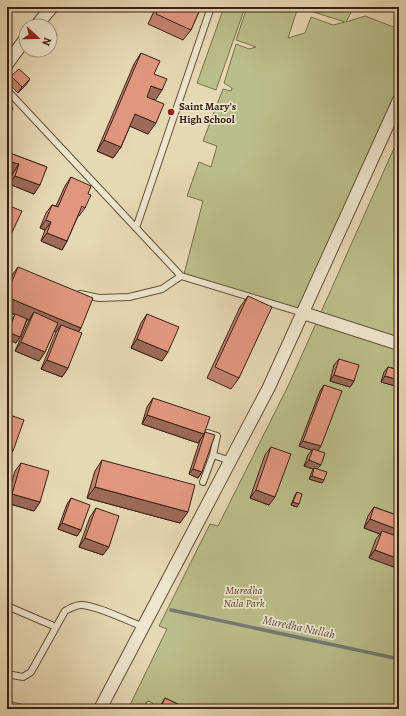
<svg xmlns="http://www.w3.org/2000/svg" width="406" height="716" font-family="Alegreya,serif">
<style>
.green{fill:#babe8a;stroke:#796f4e}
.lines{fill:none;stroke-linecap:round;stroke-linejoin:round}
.stream{stroke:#737b75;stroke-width:3.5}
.lane-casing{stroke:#644e3a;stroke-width:8}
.street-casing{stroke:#644e3a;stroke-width:14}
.lane{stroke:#efe6ce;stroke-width:6}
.street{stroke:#efe6ce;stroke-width:12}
.wall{fill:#c2826d;stroke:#382011}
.shaded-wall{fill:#9e6a59;stroke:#382011}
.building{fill:#e1977f;stroke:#382011}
.poi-dot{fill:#8f2418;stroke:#efe6ce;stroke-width:1.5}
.labels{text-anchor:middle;stroke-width:3.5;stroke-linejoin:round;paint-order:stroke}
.poi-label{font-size:11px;font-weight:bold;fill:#382011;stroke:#efe6ce;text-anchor:start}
.park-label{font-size:11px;font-style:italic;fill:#58482f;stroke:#efe6ce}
.water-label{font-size:12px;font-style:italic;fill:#564d43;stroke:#efe6ce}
</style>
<rect width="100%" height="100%" fill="#e7d8b4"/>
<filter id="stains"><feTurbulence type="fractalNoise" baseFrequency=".005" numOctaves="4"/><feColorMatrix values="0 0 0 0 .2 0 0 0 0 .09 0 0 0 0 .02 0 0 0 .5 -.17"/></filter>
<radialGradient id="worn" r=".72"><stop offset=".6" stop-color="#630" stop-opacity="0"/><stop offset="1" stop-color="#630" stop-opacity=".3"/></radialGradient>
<path class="green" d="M224,7H245L216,90L197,83Z
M247,7H298L288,38L305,33L311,17L333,25L345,22L301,8L302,7H354L346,22L365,16L399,29V90L301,310L184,274L203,201L187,196L199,162L211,167L217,146L203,141L223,89L231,91L232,88L224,83L236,44L249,49L256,47L236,40Z
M399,137V709H128L167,629L159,626L210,524L218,526L289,384Z"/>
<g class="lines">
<path class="stream" d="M171,610L399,659"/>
<defs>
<path id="lane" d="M7,90L181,276L303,313
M136,228L211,7
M80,294L99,298L129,297L162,289L181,276
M213,455L231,461
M203,482L213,455L217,436L208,433
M7,606L56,627
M7,674L23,677L31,672L65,611C70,608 74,606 80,605C94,604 130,622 144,627
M7,704L26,709
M147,709L149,705"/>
<path id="street" d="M36,26L52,7
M7,64L26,38
M303,313L399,344
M100,709L269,387L399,100"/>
</defs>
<use href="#lane" class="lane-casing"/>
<use href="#street" class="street-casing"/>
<use href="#lane" class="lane"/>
<use href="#street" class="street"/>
</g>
<path class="wall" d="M156,7H201L191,30L183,40L148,24Z
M141,53L154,74L155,101L148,134L130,126L121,147L113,158L97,151L134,64Z
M11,76L26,85L18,93L7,82Z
M7,152L47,167L34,194L9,184L13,173L8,171Z
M71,177L88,194L85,208L79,216H78L67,241L62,250L41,241L45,230L40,228L46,213L52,205L56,206L65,186Z
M18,267L81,328L78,332L68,368L62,377L41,369L56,332L54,331L45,352L39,361L15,351L29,320H27L20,337L16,343L7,339V330L11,320L15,315L7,311V285L10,278Z
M248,296L239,378L231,389L207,378L240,307Z
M147,314L162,361L131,348L141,323Z
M339,359L354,381L350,387L330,381L334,365Z
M388,367L399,370V387L381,382L384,372Z
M324,385L317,451V469L324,480L322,483L309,479L313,469L304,466L308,455L312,450L299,446L320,391Z
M153,398L205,432L202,472L198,478L189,474L200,440L198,443L142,424L147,407Z
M271,447L269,505L250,498L265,455Z
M102,460L180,523L87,498L95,471Z
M21,463L40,502L34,511L7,503V499L15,471Z
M297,492V507L291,505L295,495Z
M71,498L81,530L77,536L58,529L67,504Z
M374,507L399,516L369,558L376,539L380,534L364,528L368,516Z
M96,508L103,555L79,547L90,517Z
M165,698L188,709H158Z"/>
<path class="shaded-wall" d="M30,79L26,85L18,93L22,87Z
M151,86L162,90L155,101L144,97Z
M135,114L156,123L148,134L127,125Z
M104,140L121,147L113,158L97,151Z
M11,162L19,164L13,173L7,171Z
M15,176L40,185L34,194L9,184Z
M46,220L51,222L45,230L40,228Z
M47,233L67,241L62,250L41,241Z
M7,297L81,328L73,339L61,325L56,332L30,321L34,312L29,320L7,311Z
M8,332L20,337L16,343L7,339V333Z
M137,339L168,352L162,361L131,348Z
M21,342L45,352L39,361L15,351Z
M47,360L68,368L62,377L41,369Z
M334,375L354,381L350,387L330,381Z
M385,376L399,380V387L381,382Z
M147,415L204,434L198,443L142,424Z
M303,441L321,446L317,452L299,446Z
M7,449L13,451L7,459Z
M309,460L321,465L316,470L314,468L313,469L304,466Z
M193,469L202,472L198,478L189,474Z
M312,476L324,480L322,483L309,479Z
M95,487L188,512L180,523L87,498Z
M256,490L275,497L269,505L250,498Z
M12,494L40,502L34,511L7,503V501Z
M293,502L299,504L297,507L291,505Z
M370,519L399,530V540L382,531L380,534L364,528Z
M62,523L81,530L77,536L58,529Z
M85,538L109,547L103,555L79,547Z
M375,550L399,559V569L369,558Z"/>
<path class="building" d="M159,7H201L191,30L156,14Z
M141,53L160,61L154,74L167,79L162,90L151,86L147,97L164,104L156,123L135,114L121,147L104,140Z
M19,69L30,79L22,87L11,76Z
M7,105L13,108L7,121Z
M7,152L47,167L40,185L15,176L19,164L11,162L7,173Z
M71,177L91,186L88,194L91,195L85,208L82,206L67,241L47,233L51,222L46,220L52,205L58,207Z
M7,205L22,211L7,243Z
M18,267L93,298L81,328L7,297V293Z
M248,296L272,307L239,378L215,367Z
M34,312L58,323L45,352L21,342Z
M15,314L27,319L20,337L8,332Z
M147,314L179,327L168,352L137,339Z
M61,325L82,333L68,368L47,360Z
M339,359L359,365L354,381L334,375Z
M388,367L399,370V380L385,376Z
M324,385L342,391L321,446L303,441Z
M153,398L210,417L204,434L147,415Z
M7,414L24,420L13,451L7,449Z
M205,432L215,435L202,472L193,469Z
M271,447L291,454L275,497L256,490Z
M313,449L325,453L321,465L309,460Z
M102,460L195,485L188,512L95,487Z
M21,463L49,471L40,502L12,494Z
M314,468L327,472L324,480L312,476Z
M297,492L302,494L299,504L293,502Z
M71,498L90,505L81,530L62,523Z
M374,507L399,516V530L370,519Z
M96,508L119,516L109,547L85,538Z
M382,531L399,537V559L375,550Z
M165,698L188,709H160Z"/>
<circle class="poi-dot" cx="171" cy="112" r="4"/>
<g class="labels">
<g class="poi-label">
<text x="179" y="110">Saint Mary's<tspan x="179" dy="13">High School</tspan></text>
</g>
<g class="park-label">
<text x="244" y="594">Muredha<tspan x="244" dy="13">Nala Park</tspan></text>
</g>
<g class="water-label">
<text transform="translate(299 627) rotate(12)" y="4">Muredha Nullah</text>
</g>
</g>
<rect width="406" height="716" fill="none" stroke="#e7d8b4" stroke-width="24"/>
<rect x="8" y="8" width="390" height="700" fill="none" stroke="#382011" stroke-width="2"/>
<rect x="12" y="12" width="382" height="692" fill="none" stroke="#382011"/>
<g transform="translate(38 38) rotate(111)"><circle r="19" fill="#efe6ce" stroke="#a69782"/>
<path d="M0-3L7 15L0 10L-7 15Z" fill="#8f2418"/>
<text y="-6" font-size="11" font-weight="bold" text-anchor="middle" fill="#382011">N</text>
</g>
<rect width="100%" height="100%" filter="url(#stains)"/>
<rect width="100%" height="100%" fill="url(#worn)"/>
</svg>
